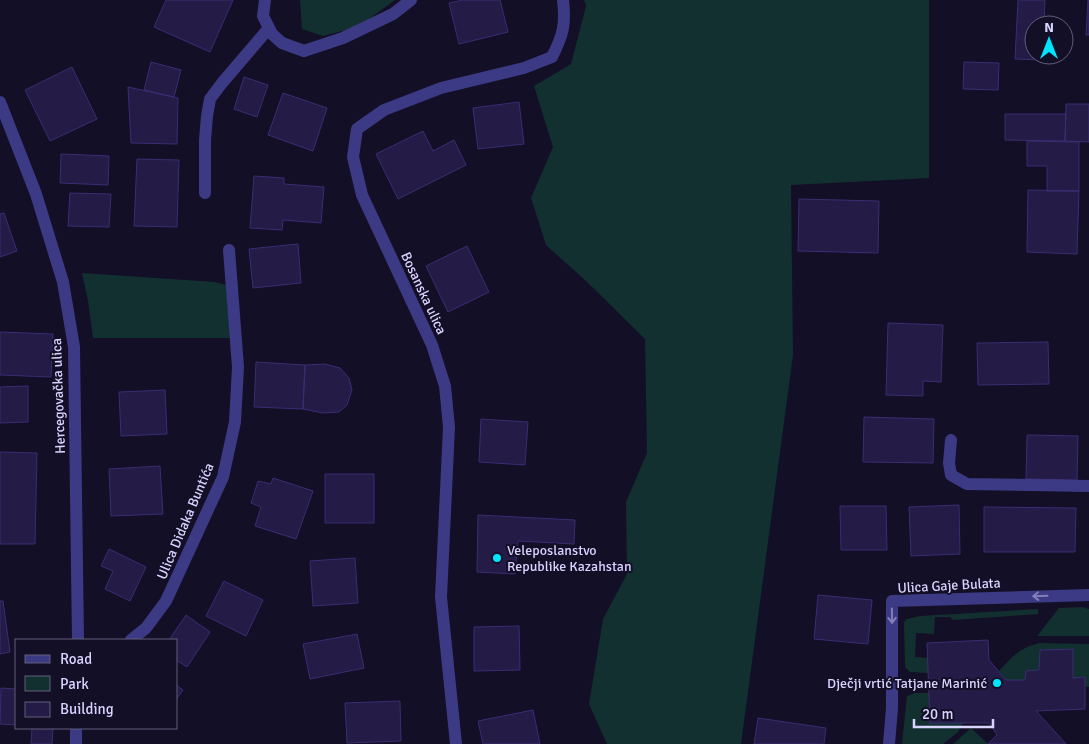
<svg xmlns="http://www.w3.org/2000/svg" width="1089" height="744" font-family="Signika,sans-serif">
<style>
.green{fill:#12302f}
.building{fill:#241b47;stroke:#3b2d73}
.lines{fill:none;stroke-linecap:round;stroke-linejoin:round}
.minor{stroke:#3d3a85;stroke-width:12}
.oneway{stroke:#837fbc}
.poi-dot{fill:#00e5ff;stroke:#130f26;stroke-width:2}
.labels{text-anchor:middle;stroke-width:4;stroke-linejoin:round;paint-order:stroke}
.street-label{font-size:14px;fill:#d9d4ff;stroke:#130f26}
.poi-label{font-size:14px;fill:#d9d4ff;stroke:#130f26;text-anchor:start}
</style>
<rect width="100%" height="100%" fill="#130f26"/>
<path class="green" d="M300,0H395L358,27L323,36L302,29Z
M584,0H929V178L791,185L793,355L741,744H607L589,704L603,619L627,574L626,502L647,453L645,339L586,281L546,245L531,198L553,147L534,86L571,64L586,6Z
M82,273L215,282L226,285L230,338H93L88,301Z
M1082,607L1089,609V636H1037L1059,608Z
M1038,609V614L953,620L950,617H935L934,634L916,633L915,657L928,658V673L910,672L905,667L904,622L907,619L920,616Z
M1040,643L1089,644V687C1081,687 1078,680 1071,678C1057,673 1041,670 1026,671L1025,680H1006L999,671C1013,656 1019,648 1040,643Z
M929,693L930,723H963L958,732L943,744H902L907,696L915,693Z
M971,728L988,744H953Z"/>
<path class="building" d="M166,0H233L210,52L154,27Z
M463,0H500L508,32L459,44L449,3Z
M1018,0H1045L1044,25H1034V55H1042V60L1015,59Z
M1088,0H1089V35H1086Z
M151,62L181,70L174,97L144,90Z
M964,62L999,63L998,90L963,89Z
M72,67L97,119L50,141L25,90Z
M244,77L268,85L257,117L234,109Z
M128,87L178,98L177,144L131,143Z
M283,93L327,108L313,151L268,135Z
M519,102L524,144L478,149L473,108Z
M1066,104H1089V142L1065,141Z
M1005,114H1066L1065,141L1005,140Z
M423,131L433,151L454,140L466,165L398,199L376,154Z
M1027,141L1079,142V191H1047V166H1027Z
M61,154L109,156L108,185L60,183Z
M137,159L179,160L177,227L134,226Z
M254,176L284,178V184L324,187L321,223L283,220L282,230L250,228Z
M1028,190L1079,191L1077,254L1027,252Z
M70,193L111,194L109,227L68,226Z
M799,199L879,201L878,253L798,251Z
M4,213L17,251L0,257V214Z
M298,244L301,283L253,288L249,249Z
M467,246L489,292L448,312L426,266Z
M888,323L943,325L941,382L923,381V396L886,395Z
M0,332L53,334L51,377L0,375Z
M1048,342L1049,384L978,385L977,343Z
M256,362L305,365L303,409L254,407Z
M325,364L340,368L349,378L352,390L347,405L339,412L323,413L303,409L305,365Z
M28,386V422L0,423V387Z
M165,390L167,434L121,436L119,392Z
M864,417L934,419L933,463L863,462Z
M481,419L528,422L525,465L479,462Z
M1027,435L1078,436L1077,480L1026,479Z
M0,452L37,453L35,544H0Z
M160,466L163,514L111,516L109,469Z
M325,474H374V523H325Z
M273,478L313,491L296,539L255,526L261,507L251,503L258,481L271,484Z
M959,505L960,554L911,556L909,507Z
M840,506H886L887,550H841Z
M984,507L1076,508L1075,552H984Z
M478,515L575,520L574,544L518,541L515,574L477,572Z
M109,549L146,567L130,601L105,589L113,571L101,566Z
M355,558L358,603L313,606L310,561Z
M224,581L263,600L246,636L206,616Z
M818,595L872,600L868,644L814,639Z
M0,601H3L10,652L0,654Z
M186,615L210,632L187,667L176,660V640H169Z
M519,626L520,670L474,671V627Z
M357,634L364,668L310,679L303,644Z
M988,640L989,660L1006,680H1025L1026,671L1039,670L1040,650L1073,649V678L1085,677V709L1036,711L1066,744H988L997,735L989,723H930L927,643Z
M176,685L183,690L176,700Z
M1,688L16,689V725L0,724Z
M400,701L401,741L347,743L345,703Z
M533,710L540,744H483L478,721Z
M758,718L826,728L824,744H754Z
M32,728H53L52,744H31Z"/>
<g class="lines">
<path class="minor" d="M265,0L263,16L272,34L282,43L304,51L343,38L393,14L411,0
M0,102L36,194L63,282L74,347L78,640
M205,193V140L207,116L210,99L222,83L269,28
M951,440L949,463L951,475L967,484L1089,486
M131,640L146,628L166,601L223,477L235,422L238,367L229,250
M76,744V728
M456,744L441,597L449,427L445,386L432,345L362,195L353,157L357,129L384,110L441,88L524,68L552,57C563,35 566,25 563,0
M889,744L892,708V601L1089,595"/>
</g>
<defs><path id="oneway-shaft" d="M-6 0H5M1.5-3L5.5 0L1.5 3" fill="none" stroke-width="1.6" stroke-linecap="round" stroke-linejoin="round" transform="scale(1.25)"/></defs>
<g class="oneway">
<use href="#oneway-shaft" transform="translate(1040 596) rotate(178)"/>
<use href="#oneway-shaft" transform="translate(892 616) rotate(89)"/>
</g>
<g class="poi-dot">
<circle cx="497" cy="558" r="5"/>
<circle cx="997" cy="683" r="5"/>
</g>
<g class="labels">
<g class="street-label">
<text transform="translate(424 293) rotate(65)" y="5">Bosanska ulica</text>
<text transform="translate(58 396) rotate(-92)" y="5">Hercegovačka ulica</text>
<text transform="translate(185 521) rotate(-67)" y="5">Ulica Didaka Buntića</text>
<text transform="translate(949 585) rotate(-3)" y="5">Ulica Gaje Bulata</text>
</g>
<g class="poi-label">
<text x="507" y="555">Veleposlanstvo<tspan x="507" dy="16">Republike Kazahstan</tspan></text>
<text x="987" y="688" text-anchor="end">Dječji vrtić Tatjane Marinić</text>
</g>
</g>
<rect x="15" y="639" width="162" height="90" fill="#130f26" stroke="#625e7d"/>
<rect x="25" y="655" width="25" height="8" fill="#3d3a85" stroke="#625e7d"/>
<text x="60" y="664" font-size="15" fill="#d9d4ff">Road</text>
<rect x="25" y="676" width="25" height="15" fill="#12302f" stroke="#625e7d"/>
<text x="60" y="689" font-size="15" fill="#d9d4ff">Park</text>
<rect x="25" y="702" width="25" height="15" fill="#241b47" stroke="#625e7d"/>
<text x="60" y="714" font-size="15" fill="#d9d4ff">Building</text>
<g transform="translate(1049 40)"><circle r="24" fill="#130f26" stroke="#625e7d"/>
<path d="M0-4L9 19L0 12L-9 19Z" fill="#00e5ff"/>
<text y="-8" font-size="14" font-weight="bold" text-anchor="middle" fill="#d9d4ff">N</text>
</g>
<path d="M914 719v8h79v-8" fill="none" stroke="#d9d4ff" stroke-width="2.5"/>
<text x="922" y="719" font-size="15" fill="#d9d4ff" stroke="#130f26" stroke-width="4" paint-order="stroke">20 m</text>
</svg>
